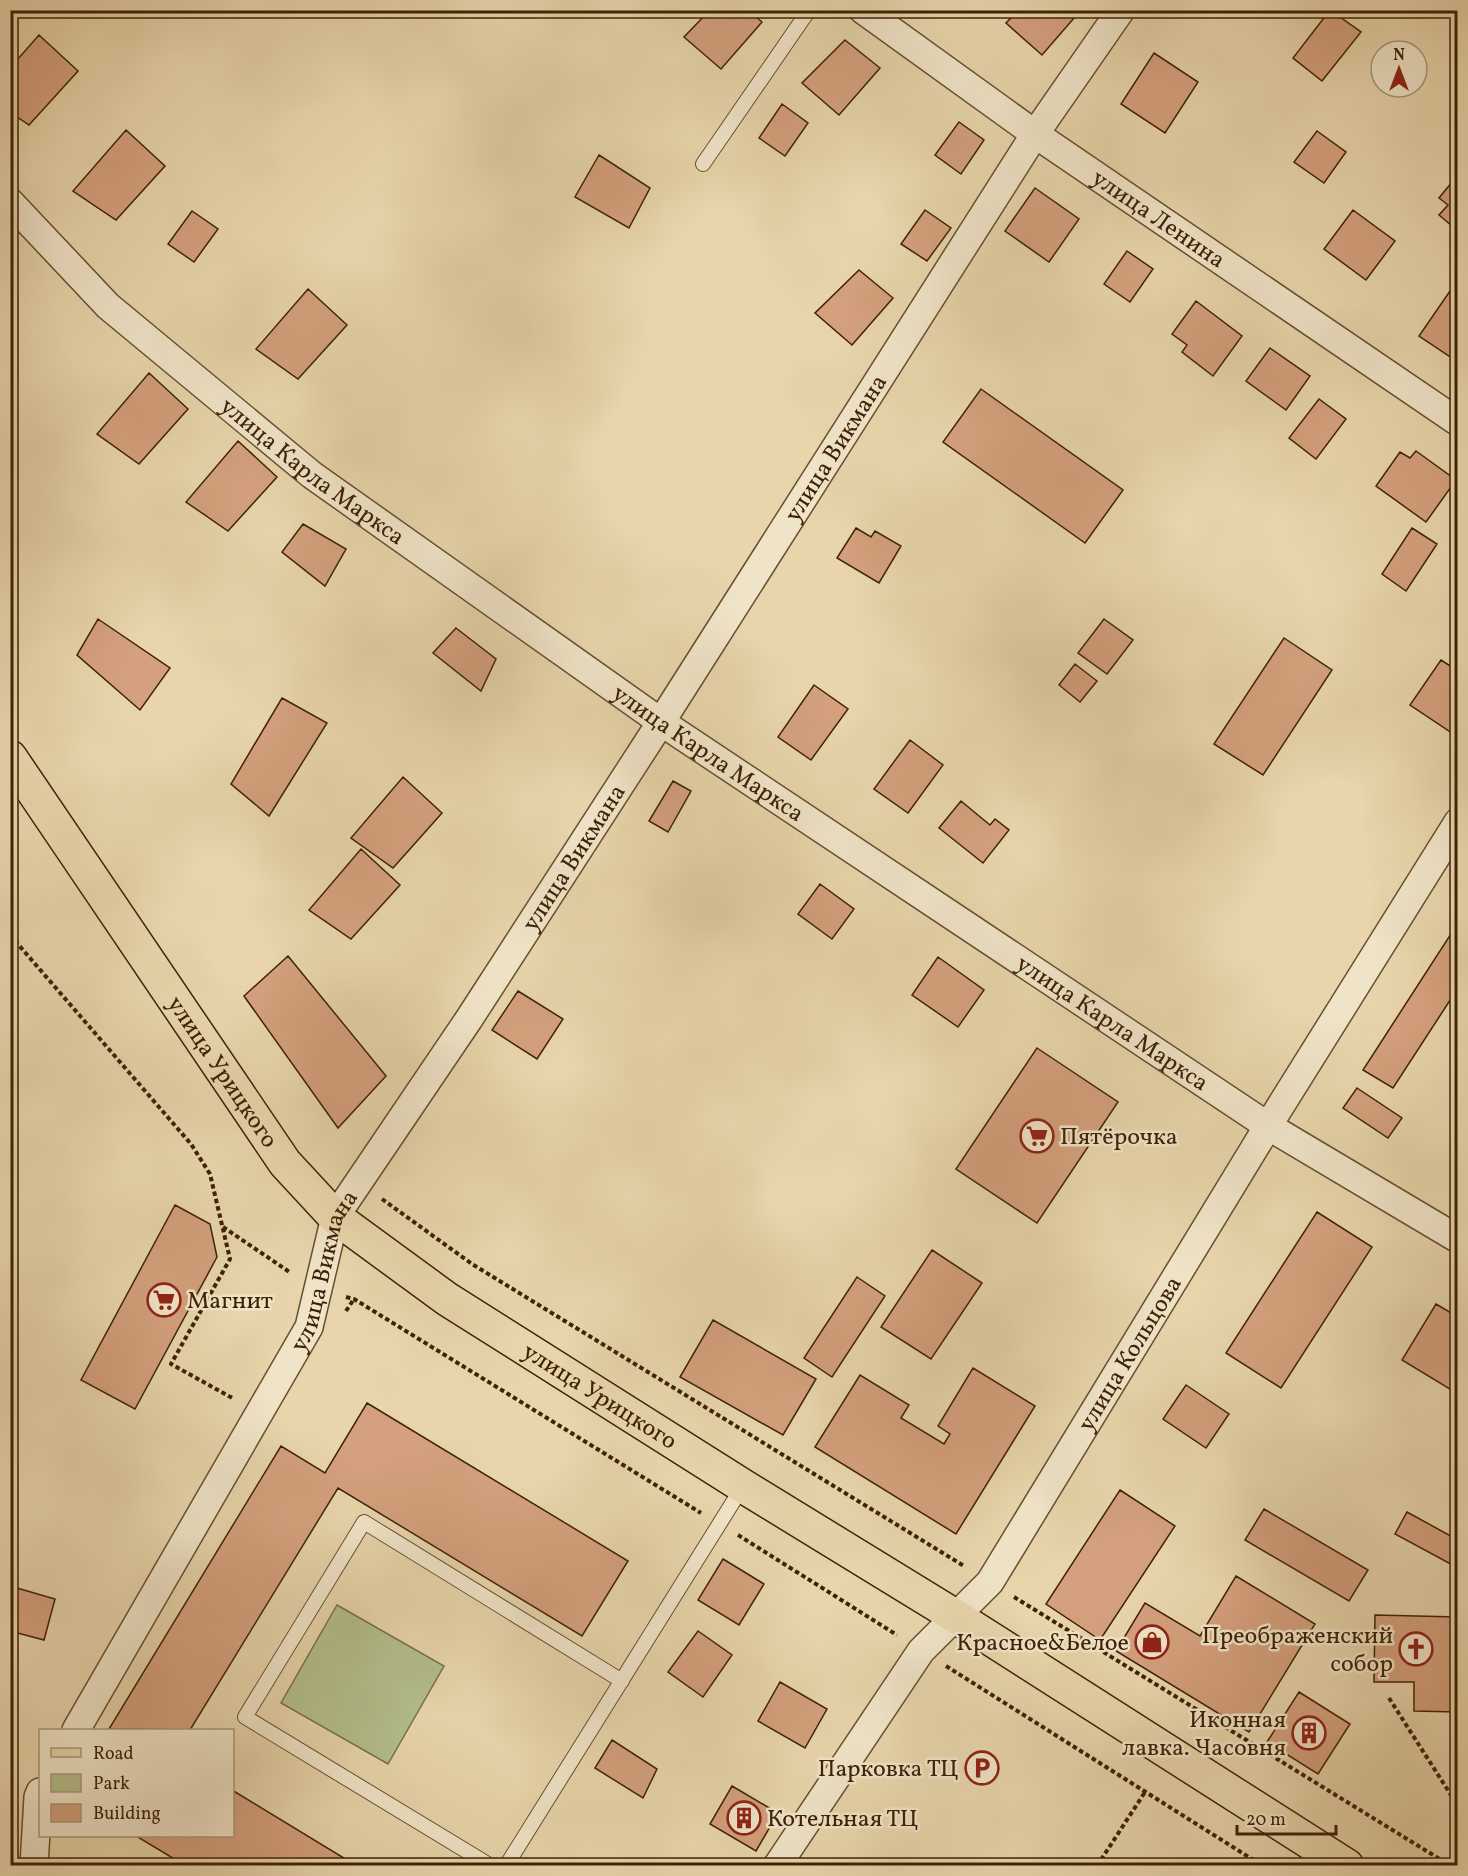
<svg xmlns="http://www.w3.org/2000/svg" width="1468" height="1876" font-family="Vollkorn,serif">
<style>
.green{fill:#b3be8b;stroke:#787048;stroke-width:1.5}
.building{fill:#d4a07d;stroke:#3e2206;stroke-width:1.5}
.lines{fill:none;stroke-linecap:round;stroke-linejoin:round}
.lane-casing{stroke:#684f2f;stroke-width:16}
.street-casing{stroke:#684f2f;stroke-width:30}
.primary-casing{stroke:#3e2206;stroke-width:36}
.path{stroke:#3e2206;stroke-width:4;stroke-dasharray:4.5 3;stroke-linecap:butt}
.lane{stroke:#f0e4c8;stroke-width:14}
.street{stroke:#f0e4c8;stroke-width:27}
.primary{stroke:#e8d5ab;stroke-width:33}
.labels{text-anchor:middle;stroke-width:5;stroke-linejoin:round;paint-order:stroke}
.street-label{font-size:24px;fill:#3e2206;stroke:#f0e4c8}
.poi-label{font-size:24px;fill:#3e2206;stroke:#f0e4c8;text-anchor:end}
</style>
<rect width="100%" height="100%" fill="#e8d5ab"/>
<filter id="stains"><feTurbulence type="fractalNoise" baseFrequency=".00333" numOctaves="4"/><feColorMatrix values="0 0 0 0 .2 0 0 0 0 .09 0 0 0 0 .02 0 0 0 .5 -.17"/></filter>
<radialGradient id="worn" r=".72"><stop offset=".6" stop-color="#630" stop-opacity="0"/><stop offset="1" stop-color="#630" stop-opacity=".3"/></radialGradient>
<path class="green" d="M337,1605L444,1666L388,1764L281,1703Z"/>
<path class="building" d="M710,10H748L762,22L721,69L684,37Z
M1019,10H1081L1042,55L1006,23Z
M1330,10L1361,32L1322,81L1293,58Z
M39,35L78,71L29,125L10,112V68Z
M845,40L880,68L839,115L802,83Z
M1154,53L1198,82L1165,133L1121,104Z
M782,104L808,123L785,156L759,138Z
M959,122L984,140L961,174L935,155Z
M126,130L165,166L116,220L73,191Z
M1317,131L1346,152L1324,183L1294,162Z
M599,155L650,188L629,228L575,197Z
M1457,176L1458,220L1452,226L1439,215L1448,205L1439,198Z
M1035,188L1079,219L1049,262L1005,231Z
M925,210L951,228L927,261L901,244Z
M1353,210L1395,241L1366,280L1324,249Z
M192,211L218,229L194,262L168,244Z
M1127,251L1153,269L1130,302L1104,284Z
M859,270L893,298L852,345L815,313Z
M308,289L347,325L298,379L256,349Z
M1450,291L1458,296V362L1419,336Z
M1196,301L1242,336L1213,376L1182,352L1187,345L1172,334Z
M1270,348L1310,376L1286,410L1246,381Z
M149,373L188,409L139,464L97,434Z
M981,389L1123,490L1085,543L943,442Z
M1319,399L1346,419L1316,459L1289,438Z
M238,441L277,477L228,531L186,502Z
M1416,451L1456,480L1426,522L1376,486L1400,452L1410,458Z
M303,524L346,549L325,586L282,552Z
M856,528L871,537L875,531L901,546L879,583L837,558Z
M1412,528L1437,544L1406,591L1382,574Z
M98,619L170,668L140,710L77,655Z
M1104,619L1133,640L1107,674L1078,653Z
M456,628L496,659L481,691L433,653Z
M1284,638L1332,670L1263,775L1214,744Z
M1441,660L1458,671V737L1410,705Z
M1075,664L1097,681L1080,702L1059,685Z
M814,685L848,709L811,760L778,737Z
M282,698L327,723L269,816L231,784Z
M910,740L943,765L908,813L874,789Z
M403,777L442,813L393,868L351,838Z
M673,781L691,791L668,832L649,821Z
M961,801L990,825L995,819L1009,830L983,863L939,828Z
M361,849L400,885L351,939L309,910Z
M820,884L854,909L832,939L798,914Z
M1458,923V988L1393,1088L1363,1070Z
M288,956L386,1076L338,1128L244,996Z
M938,957L984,990L958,1027L912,995Z
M518,991L563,1019L537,1059L492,1030Z
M1037,1048L1118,1102L1037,1223L956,1169Z
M1357,1088L1402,1118L1388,1138L1343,1108Z
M175,1205L210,1224L217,1257L135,1409L81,1380Z
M1317,1212L1372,1247L1281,1388L1226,1353Z
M10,1229L17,1232L10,1246Z
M932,1250L982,1283L931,1359L881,1327Z
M857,1277L885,1296L832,1377L804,1358Z
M1436,1304L1458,1317V1394L1402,1360Z
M713,1320L816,1379L783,1435L680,1377Z
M973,1368L1035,1406L956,1534L815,1447L860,1375L909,1405L901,1418L944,1444L950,1434L938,1426Z
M1186,1385L1229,1414L1206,1448L1163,1419Z
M367,1403L628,1561L582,1636L338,1488L190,1730L109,1729L281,1446L325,1473Z
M1120,1490L1175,1526L1100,1640L1046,1604Z
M1264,1509L1368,1570L1349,1601L1245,1540Z
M1407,1512L1458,1540V1568L1395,1534Z
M723,1559L764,1584L739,1625L698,1600Z
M1236,1576L1315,1624L1249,1732L1116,1651L1145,1603L1200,1636Z
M10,1586L55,1599L44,1640L10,1631Z
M1375,1615L1458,1617V1712L1414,1711V1682H1374Z
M698,1631L732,1655L703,1697L668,1672Z
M780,1682L827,1709L805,1748L758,1721Z
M1299,1692L1350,1724L1318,1774L1267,1742Z
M612,1740L657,1769L643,1798L595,1768Z
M732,1786L778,1813L756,1851L710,1824Z
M232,1790L357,1866H186L136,1836H232Z"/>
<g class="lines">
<defs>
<path id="lane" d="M703,164L809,10
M491,1866L245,1717L364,1522L622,1681
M506,1866L743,1486"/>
<g id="street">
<path id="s1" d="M863,10L1035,134L1458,422"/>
<path id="s2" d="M10,202L108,306L312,475L661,722L1268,1126L1458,1239"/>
<path id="s3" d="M76,1730L309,1327L335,1217L469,1019L661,722L1035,134L1121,10"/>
<path d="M34,1866L38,1797L40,1792"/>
<path id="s4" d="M777,1866L921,1651L990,1582L1268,1126L1458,822"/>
</g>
<g id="primary">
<path id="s5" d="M10,757L285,1163L335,1217L447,1299L743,1486L955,1616L1347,1866"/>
</g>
</defs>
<use href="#lane" class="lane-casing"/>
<use href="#street" class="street-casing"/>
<use href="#primary" class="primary-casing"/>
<path class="path" d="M10,935L191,1144L210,1174L230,1259L171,1364L234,1399
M382,1199L472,1264L964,1566
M223,1227L291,1273
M346,1297L354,1299L701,1513
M346,1311L354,1299
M738,1535L897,1635
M1014,1597L1451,1866
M946,1666L1263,1866
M1389,1698L1458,1806
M1097,1866L1145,1792"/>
<use href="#lane" class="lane"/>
<use href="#street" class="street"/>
<use href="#primary" class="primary"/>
</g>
<defs>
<symbol id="supermarket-ring" viewBox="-11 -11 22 22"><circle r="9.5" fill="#f0e4c8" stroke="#8f2418" stroke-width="1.5"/><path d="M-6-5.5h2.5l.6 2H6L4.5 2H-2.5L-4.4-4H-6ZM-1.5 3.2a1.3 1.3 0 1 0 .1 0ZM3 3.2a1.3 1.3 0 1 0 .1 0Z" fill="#8f2418"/></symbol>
<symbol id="shop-ring" viewBox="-11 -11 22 22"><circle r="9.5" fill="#f0e4c8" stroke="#8f2418" stroke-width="1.5"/><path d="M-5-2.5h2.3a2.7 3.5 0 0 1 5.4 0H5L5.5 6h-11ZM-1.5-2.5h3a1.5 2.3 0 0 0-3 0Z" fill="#8f2418"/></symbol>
<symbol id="church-ring" viewBox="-11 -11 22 22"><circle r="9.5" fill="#f0e4c8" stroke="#8f2418" stroke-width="1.5"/><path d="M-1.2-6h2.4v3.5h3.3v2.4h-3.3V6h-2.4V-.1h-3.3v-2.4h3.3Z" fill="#8f2418"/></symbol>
<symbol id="building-ring" viewBox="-11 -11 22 22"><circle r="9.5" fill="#f0e4c8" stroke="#8f2418" stroke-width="1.5"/><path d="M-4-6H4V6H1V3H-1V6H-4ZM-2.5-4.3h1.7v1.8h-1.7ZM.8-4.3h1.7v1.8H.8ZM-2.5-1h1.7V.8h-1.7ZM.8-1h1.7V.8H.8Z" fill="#8f2418"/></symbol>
<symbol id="parking-ring" viewBox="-11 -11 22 22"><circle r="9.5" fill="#f0e4c8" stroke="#8f2418" stroke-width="1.5"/><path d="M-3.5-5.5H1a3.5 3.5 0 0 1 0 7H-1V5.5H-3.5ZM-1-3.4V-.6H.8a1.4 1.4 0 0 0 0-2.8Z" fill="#8f2418"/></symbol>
</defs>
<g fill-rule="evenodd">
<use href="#supermarket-ring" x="1018" y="1117" width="38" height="38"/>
<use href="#supermarket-ring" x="145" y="1281" width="38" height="38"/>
<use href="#shop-ring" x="1133" y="1623" width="38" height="38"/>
<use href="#church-ring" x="1397" y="1630" width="38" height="38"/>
<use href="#building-ring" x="1290" y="1714" width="38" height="38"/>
<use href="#parking-ring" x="963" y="1749" width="38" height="38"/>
<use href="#building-ring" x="725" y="1799" width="38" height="38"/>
</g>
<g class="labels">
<g class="street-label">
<text dy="8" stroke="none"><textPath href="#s1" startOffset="362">улица Ленина</textPath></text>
<text dy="8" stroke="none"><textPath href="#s3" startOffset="1496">улица Викмана</textPath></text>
<text dy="8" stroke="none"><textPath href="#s2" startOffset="406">улица Карла Маркса</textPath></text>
<text dy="8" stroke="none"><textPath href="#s2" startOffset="892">улица Карла Маркса</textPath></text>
<text dy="8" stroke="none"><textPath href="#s3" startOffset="1010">улица Викмана</textPath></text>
<text dy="8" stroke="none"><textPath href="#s2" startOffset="1378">улица Карла Маркса</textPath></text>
<text dy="8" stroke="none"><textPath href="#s5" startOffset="380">улица Урицкого</textPath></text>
<text dy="8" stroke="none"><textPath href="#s3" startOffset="524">улица Викмана</textPath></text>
<text dy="8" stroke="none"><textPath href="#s4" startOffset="624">улица Кольцова</textPath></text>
<text dy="8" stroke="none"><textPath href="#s5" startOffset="884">улица Урицкого</textPath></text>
</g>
<g class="poi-label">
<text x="1060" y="1144" text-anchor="start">Пятёрочка</text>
<text x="187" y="1308" text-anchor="start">Магнит</text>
<text x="1393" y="1643">Преображенский<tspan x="1393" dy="28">собор</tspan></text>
<text x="1129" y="1650">Красное&amp;Белое</text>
<text x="1286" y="1727">Иконная<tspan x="1286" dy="28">лавка. Часовня</tspan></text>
<text x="959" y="1776">Парковка ТЦ</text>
<text x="767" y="1826" text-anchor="start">Котельная ТЦ</text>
</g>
</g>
<rect width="1468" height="1876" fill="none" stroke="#e8d5ab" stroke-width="36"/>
<rect x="12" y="12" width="1444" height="1852" fill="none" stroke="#3e2206" stroke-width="3"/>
<rect x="18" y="18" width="1432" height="1840" fill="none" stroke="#3e2206" stroke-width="1.5"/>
<rect x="39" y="1729" width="195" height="108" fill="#f0e4c8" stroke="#a9967a" stroke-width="1.5"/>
<rect x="51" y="1748" width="30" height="9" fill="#e8d5ab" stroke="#a9967a" stroke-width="1.5"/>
<text x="93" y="1759" font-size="18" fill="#3e2206">Road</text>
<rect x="51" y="1774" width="30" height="18" fill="#b3be8b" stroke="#a9967a" stroke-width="1.5"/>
<text x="93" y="1789" font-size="18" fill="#3e2206">Park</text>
<rect x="51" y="1804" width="30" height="18" fill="#d4a07d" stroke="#a9967a" stroke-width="1.5"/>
<text x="93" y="1819" font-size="18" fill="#3e2206">Building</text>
<g transform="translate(1399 69)"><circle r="28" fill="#f0e4c8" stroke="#a9967a" stroke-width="1.5"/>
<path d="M0-4.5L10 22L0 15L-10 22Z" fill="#8f2418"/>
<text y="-9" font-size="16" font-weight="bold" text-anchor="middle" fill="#3e2206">N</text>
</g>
<path d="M1237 1825v9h99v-9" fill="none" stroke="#3e2206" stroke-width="3"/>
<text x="1246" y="1825" font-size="18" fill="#3e2206" stroke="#f0e4c8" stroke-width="4.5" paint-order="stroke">20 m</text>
<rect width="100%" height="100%" filter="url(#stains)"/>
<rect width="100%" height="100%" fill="url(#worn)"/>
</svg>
